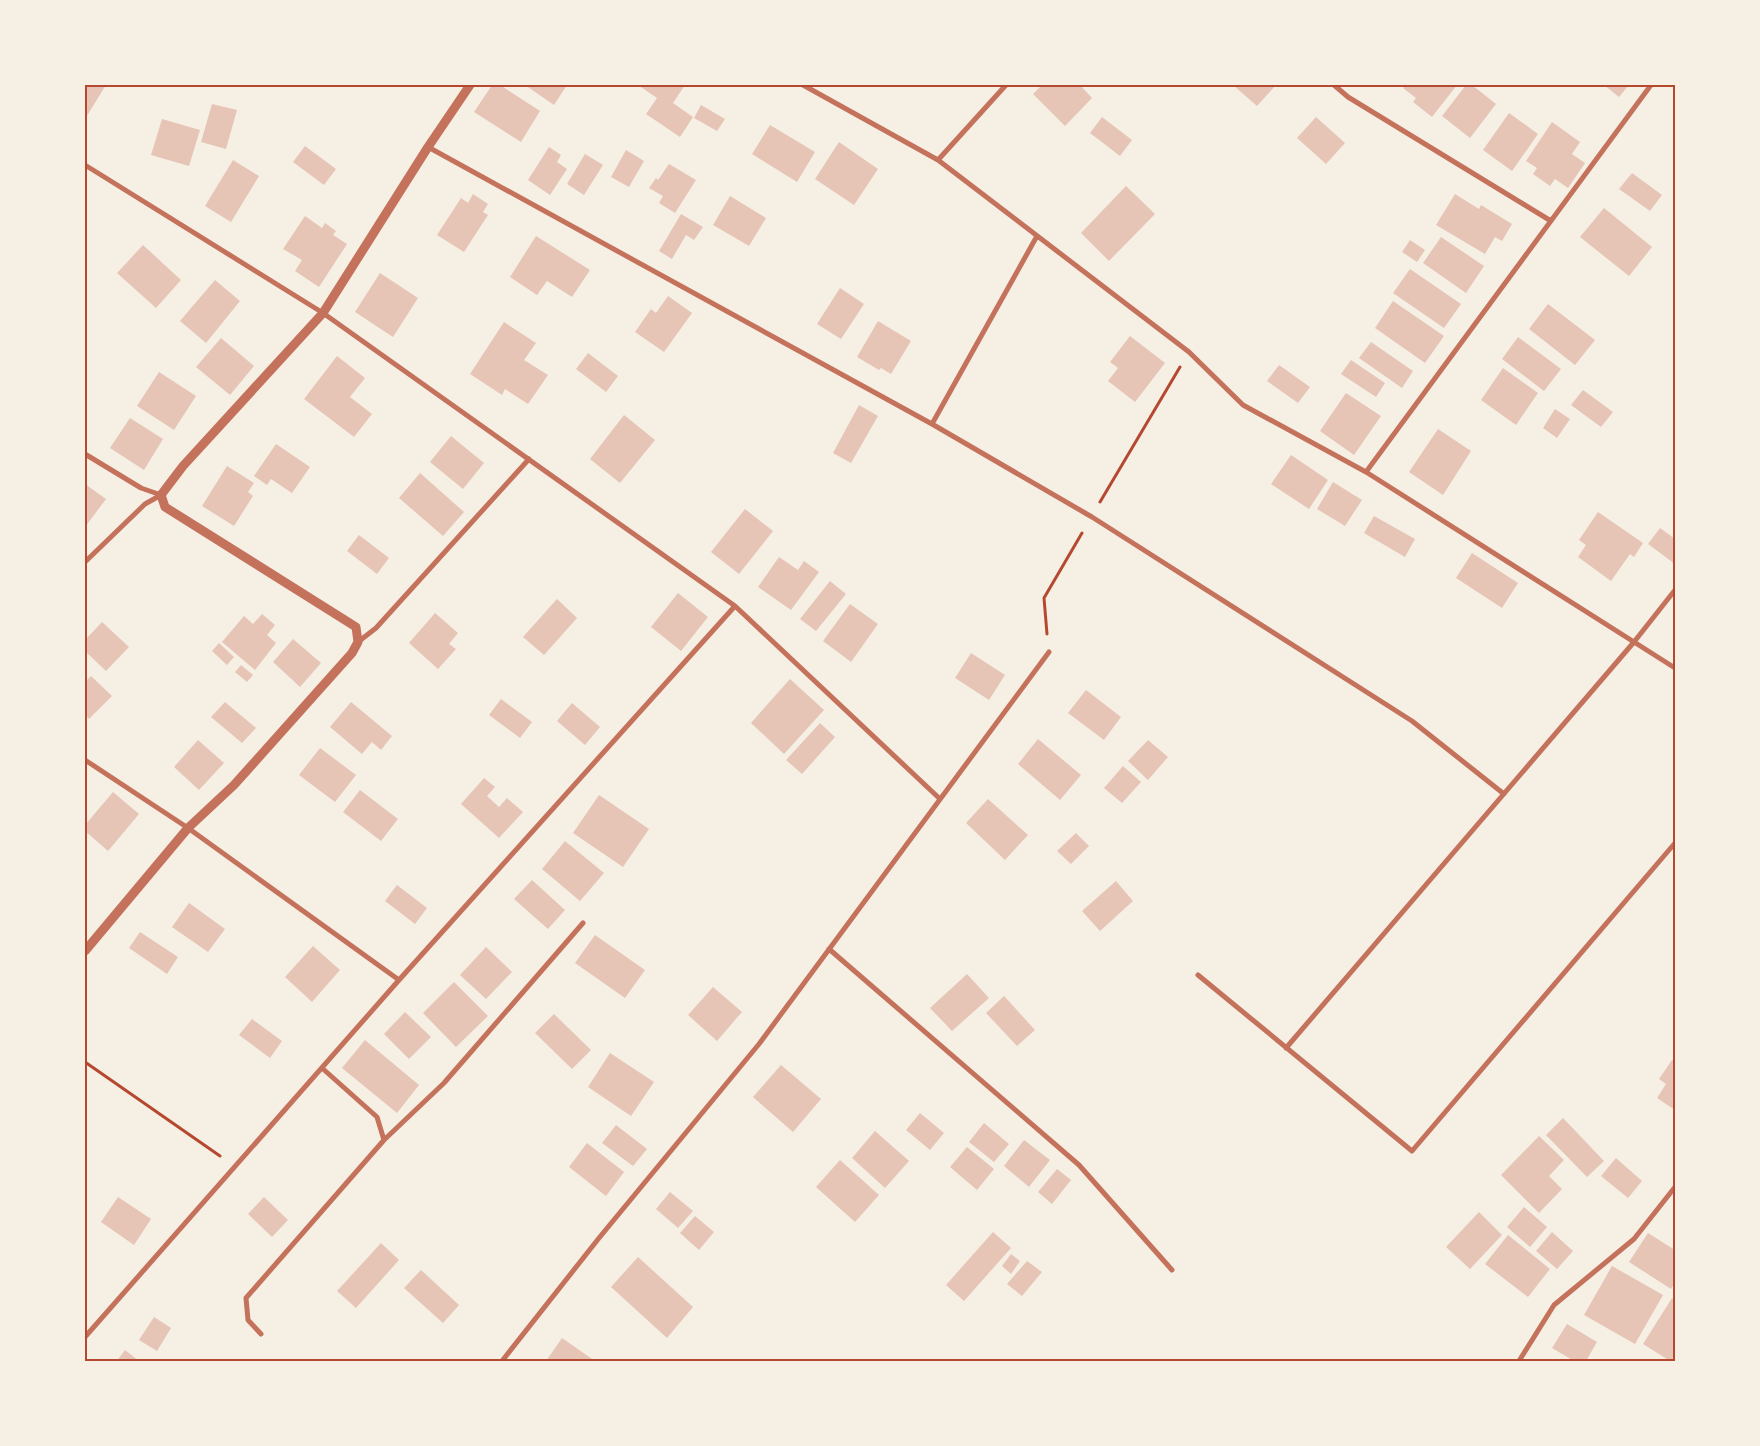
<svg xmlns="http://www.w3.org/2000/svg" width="1760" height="1446" font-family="Ubuntu,sans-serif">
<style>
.building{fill:#e6c5b7}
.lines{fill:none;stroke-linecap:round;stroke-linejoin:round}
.path{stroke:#b5482f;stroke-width:3}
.minor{stroke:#c5725c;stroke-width:5}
.tertiary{stroke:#c5725c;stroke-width:9}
.neatline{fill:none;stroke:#b5482f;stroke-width:2}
</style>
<rect width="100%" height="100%" fill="#f6efe4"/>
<path class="building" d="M85,85H106L85,119Z
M492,85H500L540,111L521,142L474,112Z
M525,85H567L554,105Z
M638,85H685L673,103L693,117L680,137L646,114L657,98Z
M1042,85H1080L1092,98L1065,126L1033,94Z
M1233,85H1276L1257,106Z
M1406,85H1457L1432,117L1413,102L1416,98L1403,88Z
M1466,85H1472L1496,104L1470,138L1442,116Z
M1604,85H1629L1619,97Z
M212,104L237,110L226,149L201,142Z
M701,105L725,119L717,131L694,118Z
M1509,113L1538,134L1512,171L1483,150Z
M1102,117L1132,140L1120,156L1090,133Z
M1316,117L1345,143L1326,164L1297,138Z
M162,119L200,130L189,166L151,155Z
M1552,122L1580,142L1572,154L1585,163L1568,188L1555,179L1550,186L1533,174L1537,168L1526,161Z
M770,125L815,152L797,182L752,154Z
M839,142L878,169L854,205L815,179Z
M305,146L336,169L324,185L293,162Z
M549,147L561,155L557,162L567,169L550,195L528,180Z
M626,150L644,161L629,187L611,177Z
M585,154L603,165L584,195L567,184Z
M233,160L259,176L231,222L205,206Z
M669,164L696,180L675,213L659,203L663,196L649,188L656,178L658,180Z
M1632,173L1662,195L1650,211L1619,189Z
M1126,186L1155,214L1109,261L1081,233Z
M473,194L488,204L483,212L488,215L464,252L437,235L461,198L468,203Z
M1455,194L1479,209L1481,205L1512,224L1502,241L1495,237L1485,254L1436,225Z
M730,196L766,218L749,246L713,225Z
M1604,208L1652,247L1629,276L1580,237Z
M681,214L703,227L694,240L686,235L672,259L659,251Z
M305,216L322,228L325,223L336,231L333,235L347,244L319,287L295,271L302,260L283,249Z
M536,236L590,270L572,297L547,281L537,295L510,277Z
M1441,237L1484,266L1466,293L1423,263Z
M1410,240L1425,250L1417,262L1402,252Z
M143,245L181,280L156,308L117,273Z
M1410,269L1461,304L1444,328L1393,293Z
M380,273L418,298L393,337L355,312Z
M215,280L240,301L206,343L180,321Z
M840,288L864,304L841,339L817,324Z
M668,296L692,313L664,352L635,332L651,309L656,313Z
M1393,301L1444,336L1425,363L1375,328Z
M1548,304L1595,340L1575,365L1529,329Z
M878,321L911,341L891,374L881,368L879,370L857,357Z
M504,322L536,343L524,360L548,375L528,404L505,389L502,395L470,374Z
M1130,336L1165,363L1135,402L1108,381L1118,368L1110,362Z
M1518,337L1561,369L1544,391L1502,359Z
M221,338L254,366L230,395L196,367Z
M1371,342L1413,371L1402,388L1359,358Z
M588,353L618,376L606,392L576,369Z
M337,356L365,378L350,397L372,414L354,437L304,399Z
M1351,360L1385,383L1376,397L1341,374Z
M1279,365L1310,387L1298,403L1267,381Z
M1503,368L1538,393L1516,425L1481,400Z
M159,372L196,396L174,430L137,406Z
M1583,390L1613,412L1601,427L1571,405Z
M1346,393L1381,416L1354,455L1320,431Z
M859,405L878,416L851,463L833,453Z
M1555,409L1570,419L1557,438L1543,428Z
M624,415L655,440L620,483L590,459Z
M130,418L163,439L144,470L110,448Z
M1438,429L1471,451L1443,495L1409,472Z
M451,436L484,463L463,489L430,462Z
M276,444L310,467L292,493L271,479L267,485L254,476Z
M1291,455L1328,480L1309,509L1271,484Z
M227,466L254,483L248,492L253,496L234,526L202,506Z
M420,473L464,512L443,536L399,498Z
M1333,482L1362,500L1345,526L1317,509Z
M85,484L106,499L85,527Z
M745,509L773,531L739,574L711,552Z
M1598,512L1643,543L1634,557L1630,554L1611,581L1578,557L1586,545L1579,540Z
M1374,516L1415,539L1405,557L1364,533Z
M1660,528L1675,539V564L1648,544Z
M359,535L389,558L377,574L347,551Z
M1472,553L1518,583L1502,608L1456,578Z
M779,557L798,570L804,561L819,572L791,610L758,587Z
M830,581L846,594L816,631L800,619Z
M678,593L708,617L681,651L651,627Z
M557,599L577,618L544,655L523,637Z
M850,604L878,624L851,662L823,641Z
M435,613L458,633L449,644L456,649L438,669L409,643Z
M262,614L275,625L267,635L276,643L255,670L222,642L244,616L253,624Z
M102,622L129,647L106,671L85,651V640Z
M293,639L321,663L300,687L273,662Z
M219,643L234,657L227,665L212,651Z
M971,653L1005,675L989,700L955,678Z
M241,665L253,675L247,682L235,672Z
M91,676L112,696L89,719L85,714V682Z
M790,679L824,710L784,754L751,723Z
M1086,690L1121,717L1104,740L1068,713Z
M501,699L532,722L520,738L489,715Z
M225,702L256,728L242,743L211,717Z
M351,702L392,736L381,750L372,742L362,754L330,727Z
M572,703L600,727L585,745L557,721Z
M820,723L835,737L802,774L786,760Z
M1038,739L1081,775L1060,800L1018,764Z
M198,740L224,763L199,790L174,767Z
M1148,740L1168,757L1148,780L1128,761Z
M320,748L356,775L335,802L299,775Z
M1123,766L1141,782L1122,803L1104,788Z
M484,778L495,787L487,796L499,807L507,798L523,812L499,838L461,804Z
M360,790L398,819L381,841L343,812Z
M113,792L139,814L108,851L85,831V825Z
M599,795L649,829L623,867L573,833Z
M988,799L1028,835L1005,860L966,823Z
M1076,833L1089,846L1071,864L1057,851Z
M565,841L604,873L580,901L542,869Z
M532,880L565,910L548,929L514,899Z
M1116,881L1133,901L1100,931L1082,911Z
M397,885L427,908L415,924L385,901Z
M189,903L225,929L208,952L172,927Z
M140,932L178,957L167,974L129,948Z
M595,935L645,970L625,998L575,963Z
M313,946L340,970L312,1002L285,977Z
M486,947L512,972L486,999L460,975Z
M967,974L989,998L952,1031L930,1008Z
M454,982L488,1016L456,1047L423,1013Z
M713,987L742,1012L717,1041L688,1015Z
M1004,996L1035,1030L1017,1046L986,1013Z
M405,1012L431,1037L409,1059L384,1034Z
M554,1014L591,1050L572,1069L535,1033Z
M252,1019L282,1041L270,1058L239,1035Z
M365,1040L419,1085L397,1113L342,1068Z
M610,1053L654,1082L631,1116L588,1087Z
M1672,1060L1675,1062V1110L1657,1098L1666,1084L1659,1079Z
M781,1065L821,1099L793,1132L753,1097Z
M920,1113L944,1133L930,1150L906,1130Z
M1563,1118L1604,1161L1587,1177L1546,1135Z
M984,1123L1009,1144L994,1162L969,1142Z
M616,1125L647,1149L633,1166L602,1143Z
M875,1131L909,1161L885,1188L852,1158Z
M1539,1136L1564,1160L1549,1176L1562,1189L1539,1213L1501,1175Z
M1024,1140L1050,1160L1029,1187L1004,1166Z
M587,1143L624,1172L606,1196L569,1167Z
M967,1147L994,1169L977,1190L950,1167Z
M1616,1158L1642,1181L1628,1198L1601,1176Z
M840,1160L879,1195L855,1222L816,1187Z
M1057,1169L1071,1180L1052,1204L1038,1192Z
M670,1192L693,1211L678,1228L656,1209Z
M118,1197L151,1219L134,1245L101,1222Z
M264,1197L288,1220L272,1237L248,1214Z
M1524,1207L1547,1227L1530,1247L1507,1227Z
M1479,1212L1502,1235L1470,1269L1446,1247Z
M695,1216L714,1232L699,1250L680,1233Z
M993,1232L1011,1248L964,1301L946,1285Z
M1552,1232L1573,1251L1557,1269L1536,1251Z
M1648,1233L1675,1250V1282L1671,1289L1629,1262Z
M1508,1235L1550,1269L1528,1297L1485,1264Z
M381,1243L399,1260L356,1308L337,1291Z
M1011,1254L1020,1261L1011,1274L1002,1266Z
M638,1257L693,1307L667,1338L611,1287Z
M1027,1261L1042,1272L1022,1296L1007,1284Z
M1612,1266L1663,1295L1635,1344L1584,1315Z
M421,1270L459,1305L443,1323L404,1288Z
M1672,1298L1675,1301V1361H1670L1643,1344Z
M154,1317L171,1328L157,1351L139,1340Z
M1567,1324L1597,1342L1586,1361H1574L1552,1348Z
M562,1338L595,1361H546Z
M125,1350L139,1361H117Z"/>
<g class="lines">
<path class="path" d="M1100,502L1180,367
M1047,634L1044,598L1082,533
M85,1062L220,1156"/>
<path class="minor" d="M803,85L938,160L1189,352L1243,405L1366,472L1675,668
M1334,85L1348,97L1551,221
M428,147L932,424L1092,517L1412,721L1504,794
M938,160L1006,85
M85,165L323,313L735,606L940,799
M932,424L1037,236
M85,454L141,488L161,495
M1366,472L1651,85
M85,562L145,504L161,495
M358,642L376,628L529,459
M85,760L188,828L399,980
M829,949L1079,1165L1172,1270
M1198,975L1412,1151L1675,843
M1286,1048L1634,642L1675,590
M322,1068L377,1117L384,1140
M261,1334L248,1320L246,1298L384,1140L444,1083L583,923
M85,1337L399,980L735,606
M502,1361L599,1238L759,1044L1049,652
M1519,1361L1554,1305L1634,1239L1675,1187"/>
<path class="tertiary" d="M85,951L188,828L234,785L352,653L358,642L356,627L165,507L161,495L183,466L323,313L428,147L470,85"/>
</g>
<rect width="1760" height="1446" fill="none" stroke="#f6efe4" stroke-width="172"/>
<rect x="86" y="86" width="1588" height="1274" class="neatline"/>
</svg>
